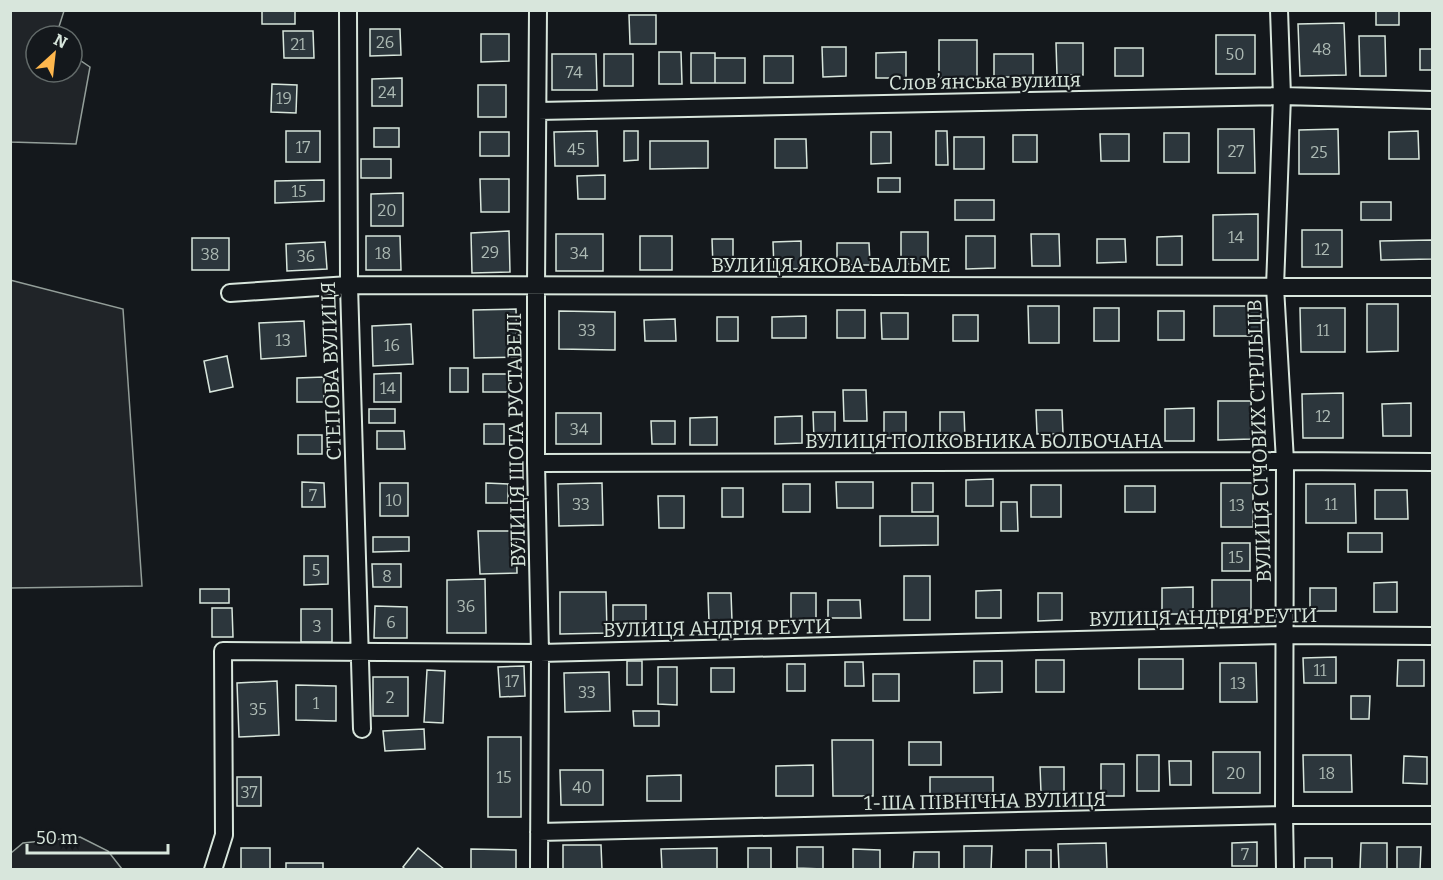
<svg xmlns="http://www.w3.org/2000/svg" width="1443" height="880" font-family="Bitter,serif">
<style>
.green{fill:#202428;stroke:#939e99;stroke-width:1.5}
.building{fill:#2c363c;stroke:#d8e6dc;stroke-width:1.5}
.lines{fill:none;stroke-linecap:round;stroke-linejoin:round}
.minor-casing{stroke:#d8e6dc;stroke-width:20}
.minor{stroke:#14181c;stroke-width:16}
.labels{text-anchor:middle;stroke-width:4.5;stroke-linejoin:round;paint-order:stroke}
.number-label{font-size:16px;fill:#adbab4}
.street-label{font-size:20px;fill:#d8e6dc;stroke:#14181c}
</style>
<rect width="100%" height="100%" fill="#14181c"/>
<path class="green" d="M11,10L64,11L56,36H36V72H72V55L90,67L76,144L11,142Z
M10,280L123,309L142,586L11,588Z
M80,837L108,851L122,869H11V853L23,843Z"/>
<path class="building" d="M1376,10H1399V25H1376Z
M262,11H295V24H262Z
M629,15H656V44H630Z
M1344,23L1346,75L1300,76L1298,24Z
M370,29H400L401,55L370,56Z
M283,31H313L314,58H284Z
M481,34H509V61L481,62Z
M1216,35H1255V74H1216Z
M1359,36H1385L1386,76H1360Z
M939,40H977V78H939Z
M1056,43H1083V75H1057Z
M822,47H846V76L823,77Z
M1115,48H1143V76H1115Z
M1420,49H1432V70H1420Z
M659,52H681L682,84H659Z
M906,52V78H876V53Z
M691,53H715V83H691Z
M552,54H596L597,90H552Z
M604,54H633V86H604Z
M994,54H1033V77H994Z
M764,56H793V83H764Z
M715,58H745V83H715Z
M402,78V106H372V79Z
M272,84L297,85L296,113L271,112Z
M478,85H506V117H478Z
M374,128H399V147H374Z
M1218,129H1254L1255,173H1218Z
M1338,129L1339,174H1299V130Z
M286,131H320V162H286Z
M597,131L598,166H555L554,132Z
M624,131H638V160L624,161Z
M936,131H947L948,165H936Z
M1418,131L1419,159H1389V132Z
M480,132H509V156H480Z
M871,132H891V163L871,164Z
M1164,133H1189V162H1164Z
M1100,134H1129V161H1101Z
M1013,135H1037V162H1013Z
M954,137H984V169H954Z
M775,139H806L807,168H775Z
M650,141H708V168L650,169Z
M361,159H391V178H361Z
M605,175V199H578L577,176Z
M878,178H900V192H878Z
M480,179H509V212H481Z
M324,180V201L275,203V181Z
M403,193V226H371V194Z
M955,200H994V220H955Z
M1361,202H1391V220H1361Z
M1258,214V260H1213V215Z
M1302,230H1342V267H1302Z
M509,231L510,272L472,273L471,233Z
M901,232H928V264H901Z
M556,234H603V271H556Z
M1031,234H1059L1060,266H1032Z
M366,236H400L401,270H366Z
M640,236H672V270H640Z
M966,236H995V268L966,269Z
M1182,236V265H1157V237Z
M192,238H229V270H192Z
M712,239H733V266L713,267Z
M1097,239H1125L1126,262L1097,263Z
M1432,240V259L1381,260L1380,241Z
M801,241V269H774L773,242Z
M325,242L327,269L287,271L286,244Z
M837,243H869L870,265H837Z
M1367,304H1398V351L1367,352Z
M1028,306H1059V343H1029Z
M1214,306H1260V336H1214Z
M1094,308H1119V341H1094Z
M1300,308H1345V352H1301Z
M516,309L517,357L474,358L473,310Z
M837,310H865V338H837Z
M559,311L615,312V350L559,349Z
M1158,311H1184V340H1158Z
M881,313H908V339H882Z
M953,315H978V341H953Z
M806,316V338H772V317Z
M717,317H738V341H717Z
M675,319L676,341H645L644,320Z
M304,321L306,356L261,359L259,323Z
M411,324L413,364L373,366L372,326Z
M227,356L233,387L210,392L204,361Z
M450,368H468V392H450Z
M401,373V402H374V374Z
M483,374H509V392H483Z
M324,377V402H297V378Z
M843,390H866L867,421H844Z
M1343,393V438H1303L1302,394Z
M1218,401H1251L1252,439L1218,440Z
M1411,403V436H1383L1382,404Z
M1194,408V441H1165V409Z
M369,409H395V423H369Z
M1036,410H1062L1063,434H1037Z
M813,412H835V440H814Z
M884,412H906V438H884Z
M940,412H964L965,439H940Z
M556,413H601V444H556Z
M802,416V443L775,444V417Z
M717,417V445H690V418Z
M651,421H675V444H652Z
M484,424H504V444H484Z
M377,431H404L405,449H377Z
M298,435H322V454H298Z
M993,479V506H966V480Z
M302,482L324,483L325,507H302Z
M836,482H873V508H837Z
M380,483H408V516H380Z
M486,483L508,484V503H486Z
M602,483L603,525L559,526L558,484Z
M912,483H933V512H912Z
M1221,483H1253V527H1221Z
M783,484H810V512H783Z
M1306,484H1355L1356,523H1306Z
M1031,485H1061V517H1031Z
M1125,486H1155V512H1125Z
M722,488H743V517H722Z
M1375,490H1407L1408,519H1375Z
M658,496H684V528H659Z
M1001,502H1017L1018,531H1001Z
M880,516H938V545L880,546Z
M478,531H516L517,573L480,574Z
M1348,533H1382V552H1348Z
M373,537H409V551L373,552Z
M1222,543H1250V571H1222Z
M304,556H328V584L304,585Z
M372,564H401V587H373Z
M904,576H930V620H904Z
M485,579L486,633H447V580Z
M1212,580H1251V614H1212Z
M1397,582V612H1374V583Z
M1193,587V614H1162V588Z
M1310,588H1336V611H1310Z
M200,589H229V603H200Z
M1001,590V618H976V591Z
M560,592H606L607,633L560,634Z
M708,593H731L732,621L709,622Z
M791,593H816V624H791Z
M1038,593H1062V620L1038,621Z
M828,600H860L861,618H828Z
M613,605H646V623H613Z
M375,606L407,607V638H374Z
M212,608H232L233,637H212Z
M301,609H332V642H301Z
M1336,657V683H1304L1303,658Z
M1139,659H1183V689H1139Z
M1036,660H1064V692H1036Z
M1398,660H1424V686H1397Z
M627,661H642V685H627Z
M974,661H1002V692L974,693Z
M845,662H863L864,686H845Z
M1220,663H1256L1257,702H1220Z
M787,664H805V691H787Z
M524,666L525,696L500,697L498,667Z
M658,667H677V705L658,704Z
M711,668H734V692H711Z
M427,670L445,671L443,723L424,722Z
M609,672L610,711L565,712L564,673Z
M873,674H899V701H873Z
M373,677H408V716H373Z
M277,681L279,735L239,737L237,683Z
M296,685L336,686V721L296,720Z
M1351,696H1370L1369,719H1351Z
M633,711H659V726H634Z
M424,729L425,749L385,751L383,731Z
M488,737H521V817H488Z
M832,740H873V796H833Z
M909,742H941V765H909Z
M1213,752H1260V793H1213Z
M1137,755H1159V791H1137Z
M1303,755H1351L1352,792H1304Z
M1404,756L1427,757V784L1403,783Z
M1169,761H1191V785H1170Z
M1101,764H1124V796H1101Z
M813,765V796H776V766Z
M1040,767H1064V793H1041Z
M560,770H603V805H561Z
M681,775V801H647V776Z
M237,777H261V806H237Z
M930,777H993V797L930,798Z
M1257,842V866H1232V843Z
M1106,843L1107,869L1059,870L1058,844Z
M1361,843H1387V870H1360Z
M563,845H601L602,870H563Z
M964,846H992L991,870H964Z
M797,847H823V869L797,868Z
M1397,847H1421L1420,870H1397Z
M241,848H270V870H241Z
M418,848L444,869V870H406L403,867Z
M717,848V870H662L661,849Z
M748,848H771V870H748Z
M471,849L516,850V870H471Z
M853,849L880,850V870H853Z
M1026,850H1051V870H1026Z
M914,852H939V870H913Z
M1305,858H1332V870H1305Z
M286,863H323V870H286Z"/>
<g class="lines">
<defs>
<path id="minor" d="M348,10L349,285L362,729
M538,10L536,286V463L540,653L539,870
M1279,10L1282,96L1275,287L1285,461L1284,815L1285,870
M538,111L1282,96L1432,100
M230,293L349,285L1432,287
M536,463L1285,461L1432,462
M539,832L1284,815H1432
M213,870L224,835L223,651L540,653L1285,635L1432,636"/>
</defs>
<use href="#minor" class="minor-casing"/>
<use href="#minor" class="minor"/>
</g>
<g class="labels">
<g class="number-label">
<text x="385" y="48">26</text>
<text x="298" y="50">21</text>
<text x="1322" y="55">48</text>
<text x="1235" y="60">50</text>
<text x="574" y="78">74</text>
<text x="387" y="98">24</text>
<text x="284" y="104">19</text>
<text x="303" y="153">17</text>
<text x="576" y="155">45</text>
<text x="1236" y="157">27</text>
<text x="1319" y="158">25</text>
<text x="299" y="197">15</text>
<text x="387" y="216">20</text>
<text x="1236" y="243">14</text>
<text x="1322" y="255">12</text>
<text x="490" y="258">29</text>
<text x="383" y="259">18</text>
<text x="579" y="259">34</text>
<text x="210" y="260">38</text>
<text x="306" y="262">36</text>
<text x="587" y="336">33</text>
<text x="1323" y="336">11</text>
<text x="283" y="346">13</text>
<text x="392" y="351">16</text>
<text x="388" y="394">14</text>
<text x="1323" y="422">12</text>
<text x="579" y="435">34</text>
<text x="313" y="501">7</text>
<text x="394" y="506">10</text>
<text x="581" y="510">33</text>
<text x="1331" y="510">11</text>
<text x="1237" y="511">13</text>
<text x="1236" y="563">15</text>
<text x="316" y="576">5</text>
<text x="387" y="582">8</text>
<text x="466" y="612">36</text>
<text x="391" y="628">6</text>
<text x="317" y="632">3</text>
<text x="1320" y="676">11</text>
<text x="512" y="687">17</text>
<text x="1238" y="689">13</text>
<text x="587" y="698">33</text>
<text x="390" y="703">2</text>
<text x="316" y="709">1</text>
<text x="258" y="715">35</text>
<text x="1236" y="779">20</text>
<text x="1327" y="779">18</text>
<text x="504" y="783">15</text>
<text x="582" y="793">40</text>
<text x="249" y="798">37</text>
<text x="1245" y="860">7</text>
</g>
<g class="street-label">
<text transform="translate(985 81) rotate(-1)" y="7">Словʼянська вулиця</text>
<text x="831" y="272">ВУЛИЦЯ ЯКОВА БАЛЬМЕ</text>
<text transform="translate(331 371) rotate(-92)" y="7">СТЕПОВА ВУЛИЦЯ</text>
<text transform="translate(516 440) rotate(-91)" y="7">ВУЛИЦЯ ШОТА РУСТАВЕЛІ</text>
<text x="984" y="448">ВУЛИЦЯ ПОЛКОВНИКА БОЛБОЧАНА</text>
<text transform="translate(1259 441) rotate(-92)" y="7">ВУЛИЦЯ СІЧОВИХ СТРІЛЬЦІВ</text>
<text transform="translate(1203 617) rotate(-1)" y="7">ВУЛИЦЯ АНДРІЯ РЕУТИ</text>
<text transform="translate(717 628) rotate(-1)" y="7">ВУЛИЦЯ АНДРІЯ РЕУТИ</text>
<text transform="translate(985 801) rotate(-1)" y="7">1-ША ПІВНІЧНА ВУЛИЦЯ</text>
</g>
</g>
<rect width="1443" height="880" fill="none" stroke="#d8e6dc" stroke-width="24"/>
<g transform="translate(54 54) rotate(27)"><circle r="28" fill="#14181c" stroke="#626a69" stroke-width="1.5"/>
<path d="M0-4.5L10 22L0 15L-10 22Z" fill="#ffb74d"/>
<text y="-9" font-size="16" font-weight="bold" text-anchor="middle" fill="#d8e6dc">N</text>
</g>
<path d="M27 844v9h141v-9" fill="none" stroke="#d8e6dc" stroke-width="3"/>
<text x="36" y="844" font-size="18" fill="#d8e6dc" stroke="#14181c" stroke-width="4.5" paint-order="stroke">50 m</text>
</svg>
